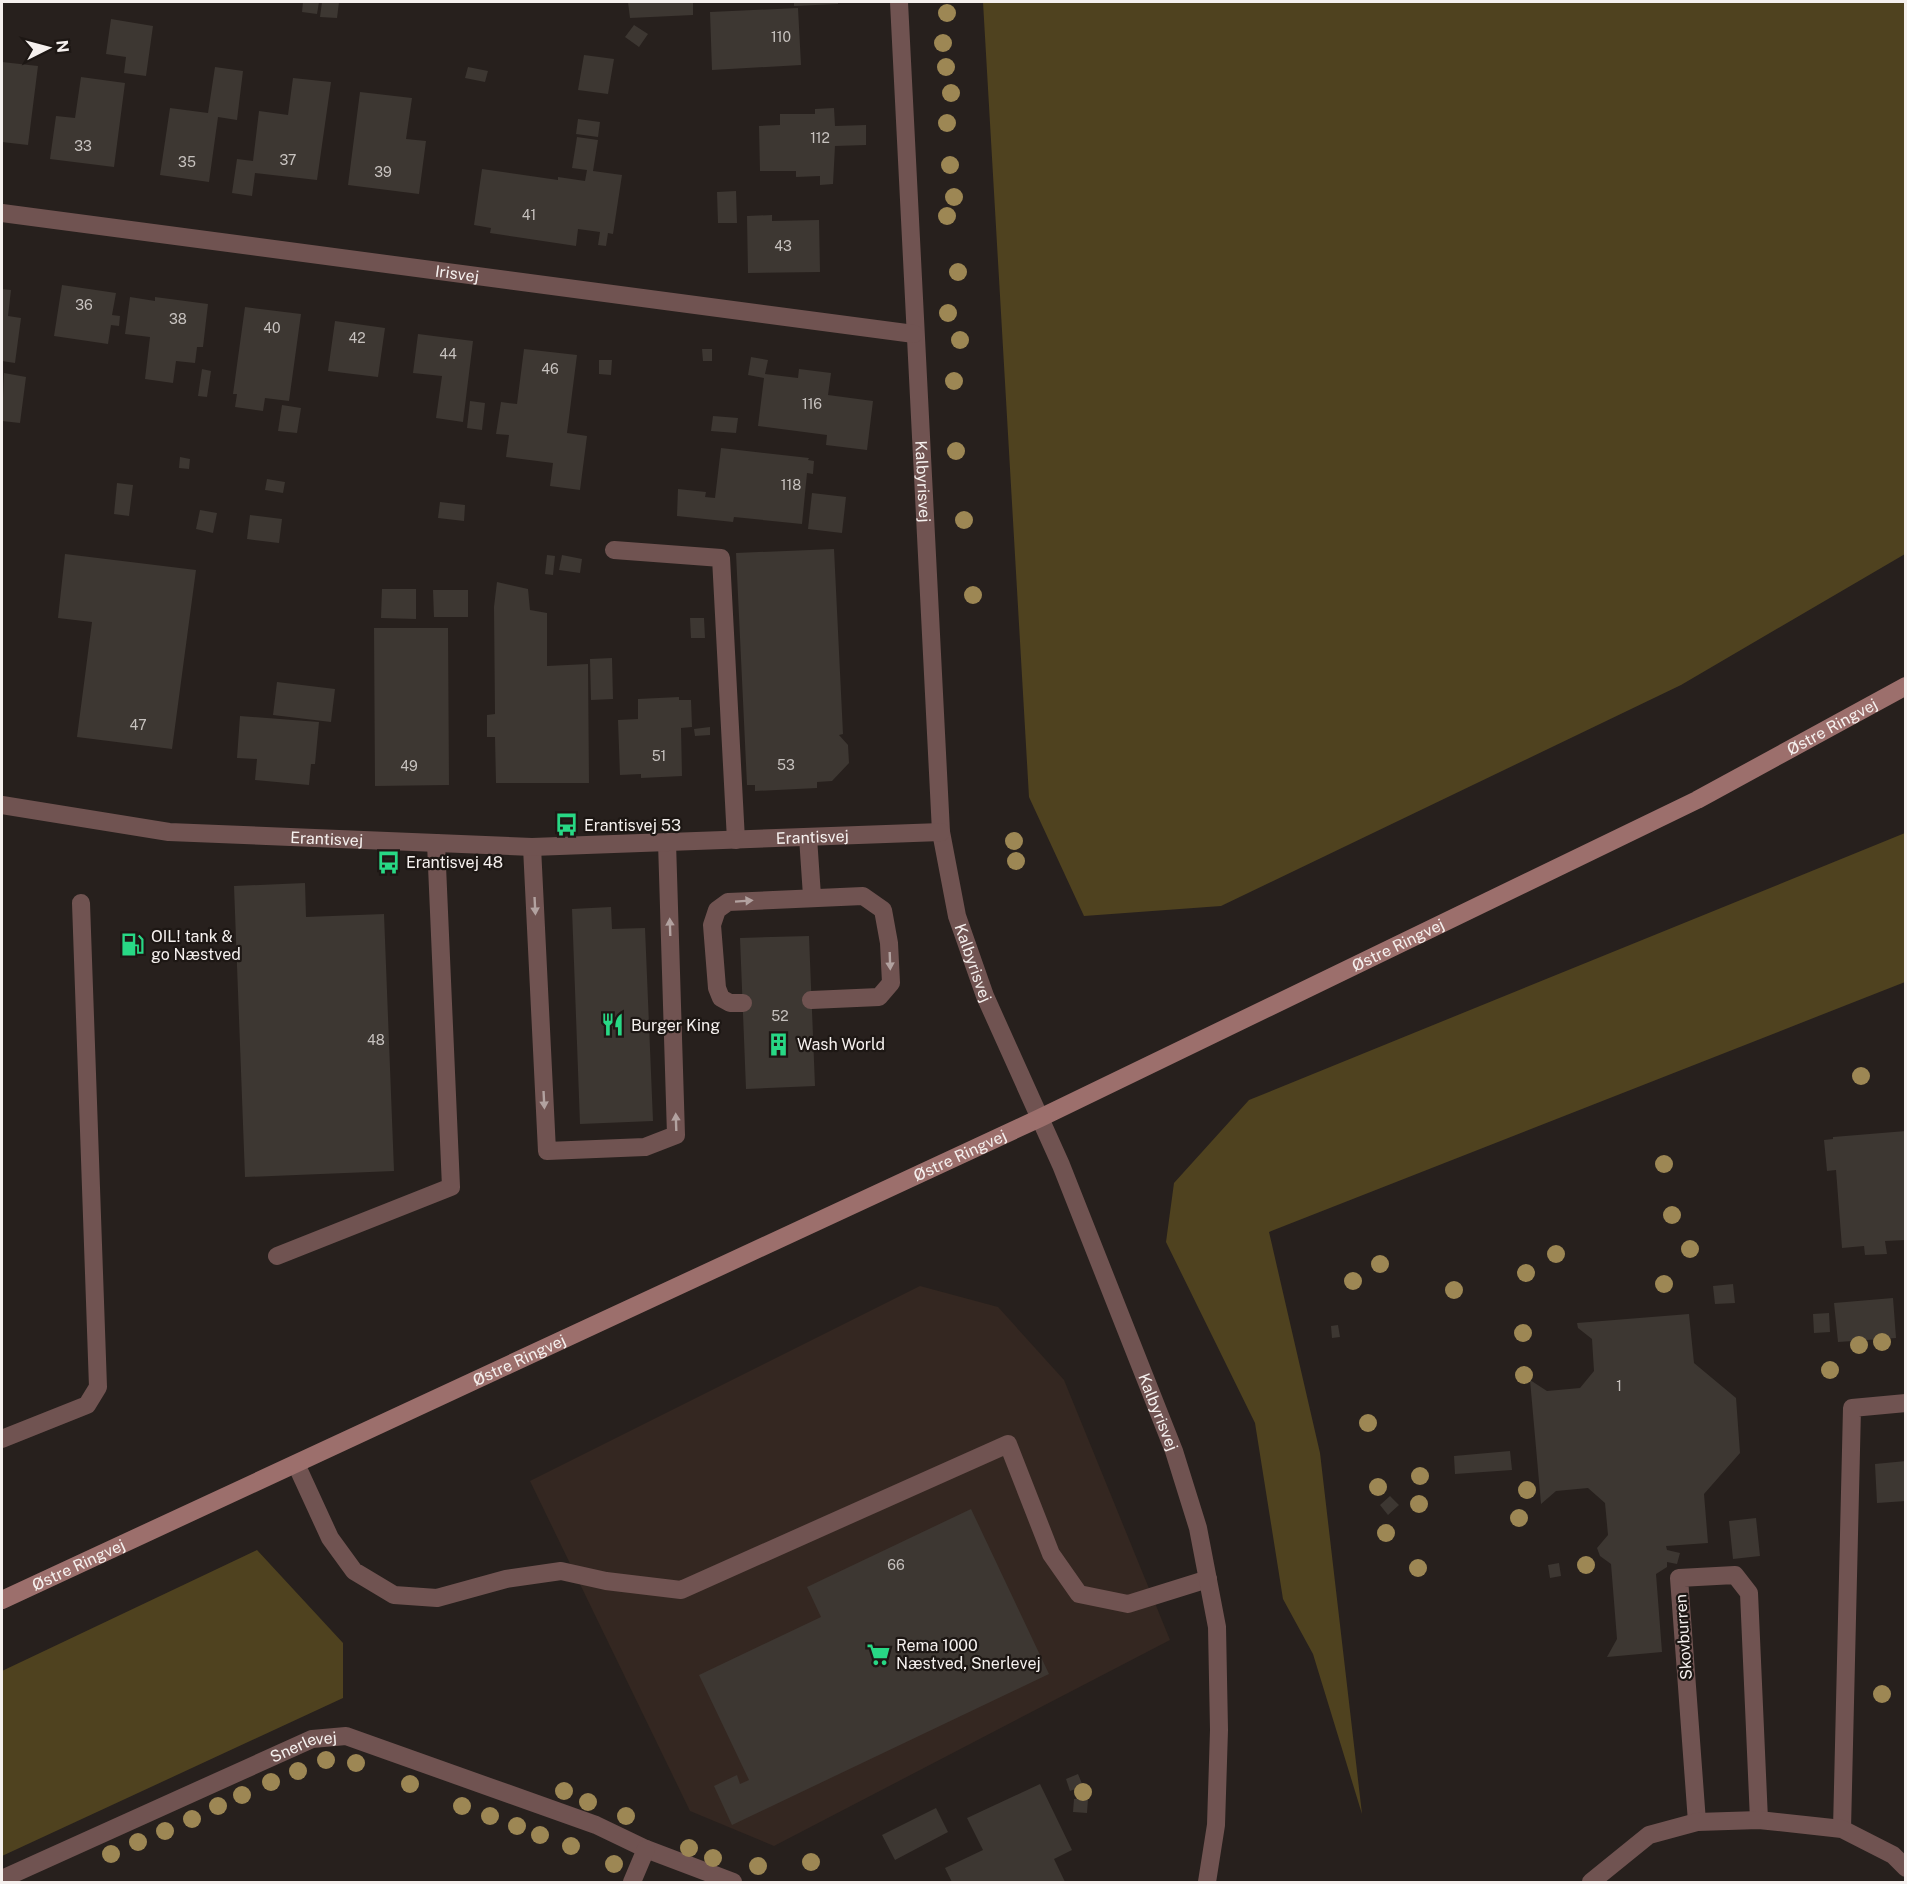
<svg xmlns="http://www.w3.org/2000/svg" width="1907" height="1884" font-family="'Public Sans',sans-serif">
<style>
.built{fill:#342721}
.green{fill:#4f421f}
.building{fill:#3d3732}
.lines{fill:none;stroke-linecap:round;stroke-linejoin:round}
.lane{stroke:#705351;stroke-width:18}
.street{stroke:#705351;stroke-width:18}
.secondary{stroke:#9c6f6c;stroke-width:18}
.tree{fill:#9d8754}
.oneway{fill:#b2a2a0}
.labels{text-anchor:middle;stroke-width:4.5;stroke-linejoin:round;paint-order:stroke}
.number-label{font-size:14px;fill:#c7c2bf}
.street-label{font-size:16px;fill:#f5f0ee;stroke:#1d1714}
.poi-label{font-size:16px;fill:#f5f0ee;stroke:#1d1714;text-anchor:start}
</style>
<rect width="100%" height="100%" fill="#27201d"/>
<path class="built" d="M920,1286L998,1307L1064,1380L1170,1640L774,1846L690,1811L530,1481Z"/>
<path class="green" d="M983,2H1905V554L1681,685L1221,906L1084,916L1029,797Z
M1905,833V982L1269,1232L1320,1453L1362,1814L1313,1654L1283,1599L1255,1423L1166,1242L1174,1183L1249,1100Z
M257,1550L343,1643V1698L2,1856V1671Z"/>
<path class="building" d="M303,2H319L317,14L302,12Z
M322,2H339L337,18L320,17Z
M628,2H693V15L630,18Z
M794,2H838V4L794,6Z
M798,8L801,65L712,70L710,12Z
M111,19L153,26L146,76L124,73L126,57L106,54Z
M634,25L648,34L639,47L625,37Z
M584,55L614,59L608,94L578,90Z
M2,62L38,66L28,145L2,142Z
M215,67L243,71L237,120L218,117L209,182L160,175L170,108L208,113Z
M468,67L488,71L485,82L465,78Z
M81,77L125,83L114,167L50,159L56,116L75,118Z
M293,78L331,82L317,180L255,173L252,196L232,193L237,159L253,161L259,111L288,115Z
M360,92L412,98L406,139L426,141L419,194L348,185Z
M834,108L835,126L866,125V145L835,146L833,184L820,185V176L796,177V171H760L759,126L780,125V114H815V109Z
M578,119L600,122L598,137L576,134Z
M577,137L598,140L593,171L622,175L613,234L608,233L606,246L598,245L600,232L578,229L576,246L490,233L491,228L474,225L482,169L558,180V177L585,181L587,170L572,168Z
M736,191L737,223H718L717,192Z
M772,215V221L819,220L820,272L748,273L747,216Z
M62,285L116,293L112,315L120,316L119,326L111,325L108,344L54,336Z
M2,289L11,290L8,316L21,318L15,363L2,361Z
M130,297L155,301V297L208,304L203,347H197L195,363L176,361L173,383L145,379L150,337L125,334Z
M245,307L301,314L289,401L265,398L263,411L235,407L237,394H233Z
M335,321L385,328L378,377L328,371Z
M418,334L473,341L463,422L436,418L442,376L413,373Z
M524,349L577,355L567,433L587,436L580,490L550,486L553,463L506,457L509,435L496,434L501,402L517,404Z
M702,349H712V361H703Z
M751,357L768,360L765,374L798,378L799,369L831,373L828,395L873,401L867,450L826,445L827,435L758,426L764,378L748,375Z
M599,360H612L611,375L599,374Z
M202,369L211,371L207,397L198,396Z
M4,373L26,377L20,423L2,421Z
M470,401L485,403L482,430L467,428Z
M282,405L301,408L297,433L278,431Z
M713,416L738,418L736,433L711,431Z
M721,448L809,458L808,460L814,461L813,474L807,473L802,524L734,517L733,522L677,516L678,489L706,492L705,497L715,498Z
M180,457L190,459L189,469L179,468Z
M267,479L285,482L283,493L265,490Z
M117,483L133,485L129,516L114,514Z
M812,493L846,497L842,533L808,529Z
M440,502L465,505L464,521L438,518Z
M200,510L217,513L213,533L196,529Z
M250,515L282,519L279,543L247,539Z
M834,549L843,734L839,735L848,745L849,763L832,781L817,782V788L755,791V785H747L736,553Z
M65,554L196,570L172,749L77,737L92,622L58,618Z
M547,555L555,556L553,575L545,574Z
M562,555L582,559L580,573L559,570Z
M497,582L528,589L530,610L547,613V666L588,664L589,783H496L495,737H487V715L495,714L494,607Z
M382,589H416V619L381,618Z
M433,590H468V617H434Z
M690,618H704L705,638H691Z
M374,628H448L449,785L375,786Z
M612,658L613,699L591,700L590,659Z
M277,682L335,689L331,722L273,715Z
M679,697V700H691L692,727L681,728L682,776L641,778V774L620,775L618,720L638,719V699Z
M240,716L319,722L315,764H311L309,785L255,780L257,759L237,758Z
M710,727V735L695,736L694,729Z
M305,883L306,917L384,914L394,1171L245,1177L234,886Z
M611,907L612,929L645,928L653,1121L580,1124L572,909Z
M809,936L815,1086L746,1089L740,938Z
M1906,1131V1240L1885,1241L1887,1254L1865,1255L1864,1246L1842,1248L1836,1170L1827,1171L1824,1140L1833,1139V1137Z
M1733,1284L1735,1303L1715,1304L1713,1286Z
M1893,1298L1896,1338L1838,1342L1834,1303Z
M1829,1313L1830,1332L1814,1333L1813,1314Z
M1689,1314L1694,1363L1736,1398L1740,1453L1704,1494L1708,1543L1666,1546L1667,1550L1680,1553L1677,1564L1667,1562V1567L1656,1574L1662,1652L1607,1657L1617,1639L1611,1564L1600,1556L1597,1548L1608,1535L1605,1503L1588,1488L1556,1491L1541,1504L1530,1380L1547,1391L1580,1388L1594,1371L1592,1339L1578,1328L1577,1323Z
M1338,1325L1340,1337L1332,1338L1331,1326Z
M1510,1451L1512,1470L1455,1474L1454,1456Z
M1906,1461V1501L1877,1503L1875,1464Z
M1390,1496L1399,1505L1388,1515L1380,1505Z
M971,1509L1049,1674L732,1825L714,1786L737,1775L740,1784L749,1780L699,1675L821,1617L807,1587Z
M1756,1518L1760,1556L1733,1559L1729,1521Z
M1559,1563L1561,1576L1550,1578L1548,1565Z
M1078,1774L1083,1786L1070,1791L1066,1779Z
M1040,1784L1072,1850L1054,1859L1065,1882H952L945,1868L983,1850L967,1818Z
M1074,1799H1088L1087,1813L1073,1812Z
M936,1808L948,1832L895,1860L882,1835Z"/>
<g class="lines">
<path class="lane" d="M614,550L721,558L736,840
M808,837L812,896
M532,847L547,1151L645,1147L676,1135L667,842
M743,1003H730L721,998L717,988L712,925L717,910L728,902L863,896L883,910L889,943L891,983L879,997L811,1000
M277,1256L451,1187L436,843
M2,1439L87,1405L98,1387L81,903
M296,1464L330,1538L354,1571L394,1595L437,1598L506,1579L561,1571L606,1581L681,1590L1008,1444L1051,1554L1079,1594L1128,1604L1208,1579"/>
<g class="street">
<path id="s1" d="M899,2L941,832L957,916L985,996L1061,1165L1174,1451L1198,1528L1217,1627L1219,1730L1216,1825L1207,1882"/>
<path id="s2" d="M2,213L914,334"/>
<path id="s3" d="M2,805L169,832L532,847L941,832"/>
<path d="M1697,1822L1679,1578L1735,1575L1749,1593L1759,1820"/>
<path d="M1842,1829L1852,1408L1906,1403"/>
<path id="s4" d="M2,1879L312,1739L346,1736L596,1825L646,1849L733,1882"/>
<path d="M632,1882L646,1849"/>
<path d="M1591,1882L1649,1835L1697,1822L1759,1820L1842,1829L1893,1855L1906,1868"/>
</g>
<path class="secondary" id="s5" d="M2,1600L1040,1118L1697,800L1906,686"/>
</g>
<g class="tree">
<circle cx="947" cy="13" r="9"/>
<circle cx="943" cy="43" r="9"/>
<circle cx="946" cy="67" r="9"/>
<circle cx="951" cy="93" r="9"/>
<circle cx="947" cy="123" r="9"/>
<circle cx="950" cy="165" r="9"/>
<circle cx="954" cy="197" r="9"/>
<circle cx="947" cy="216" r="9"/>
<circle cx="958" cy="272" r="9"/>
<circle cx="948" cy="313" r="9"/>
<circle cx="960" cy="340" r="9"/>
<circle cx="954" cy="381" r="9"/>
<circle cx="956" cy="451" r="9"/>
<circle cx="964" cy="520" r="9"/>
<circle cx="973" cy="595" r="9"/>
<circle cx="1014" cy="841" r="9"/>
<circle cx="1016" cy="861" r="9"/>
<circle cx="1861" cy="1076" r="9"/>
<circle cx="1664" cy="1164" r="9"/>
<circle cx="1672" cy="1215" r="9"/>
<circle cx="1690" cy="1249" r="9"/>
<circle cx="1556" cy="1254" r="9"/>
<circle cx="1380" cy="1264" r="9"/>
<circle cx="1526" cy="1273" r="9"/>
<circle cx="1353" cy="1281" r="9"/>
<circle cx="1664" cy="1284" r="9"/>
<circle cx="1454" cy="1290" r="9"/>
<circle cx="1523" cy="1333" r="9"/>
<circle cx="1882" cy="1342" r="9"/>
<circle cx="1859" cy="1345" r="9"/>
<circle cx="1830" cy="1370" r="9"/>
<circle cx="1524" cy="1375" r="9"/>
<circle cx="1368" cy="1423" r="9"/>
<circle cx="1420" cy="1476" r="9"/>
<circle cx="1378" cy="1487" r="9"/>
<circle cx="1527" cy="1490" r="9"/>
<circle cx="1419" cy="1504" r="9"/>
<circle cx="1519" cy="1518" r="9"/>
<circle cx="1386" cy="1533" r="9"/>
<circle cx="1586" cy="1565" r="9"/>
<circle cx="1418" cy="1568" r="9"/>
<circle cx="1882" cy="1694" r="9"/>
<circle cx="326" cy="1760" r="9"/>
<circle cx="356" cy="1763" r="9"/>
<circle cx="298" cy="1771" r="9"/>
<circle cx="271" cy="1782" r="9"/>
<circle cx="410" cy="1784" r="9"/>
<circle cx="564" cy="1791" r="9"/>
<circle cx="1083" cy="1792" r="9"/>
<circle cx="242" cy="1795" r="9"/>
<circle cx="588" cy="1802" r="9"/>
<circle cx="218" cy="1806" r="9"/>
<circle cx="462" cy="1806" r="9"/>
<circle cx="490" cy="1816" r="9"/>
<circle cx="626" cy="1816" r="9"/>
<circle cx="192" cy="1819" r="9"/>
<circle cx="517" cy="1826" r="9"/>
<circle cx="165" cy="1831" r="9"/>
<circle cx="540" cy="1835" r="9"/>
<circle cx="138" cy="1842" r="9"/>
<circle cx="571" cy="1846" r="9"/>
<circle cx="689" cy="1848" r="9"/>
<circle cx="111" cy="1854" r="9"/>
<circle cx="713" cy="1858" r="9"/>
<circle cx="811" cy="1862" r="9"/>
<circle cx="614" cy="1864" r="9"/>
<circle cx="758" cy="1866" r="9"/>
</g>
<defs><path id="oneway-solid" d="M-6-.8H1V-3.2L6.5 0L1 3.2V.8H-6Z" transform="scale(1.5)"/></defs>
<g class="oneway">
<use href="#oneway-solid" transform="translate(744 901) rotate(-4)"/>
<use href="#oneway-solid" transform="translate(535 906) rotate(87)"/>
<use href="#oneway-solid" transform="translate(670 927) rotate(-92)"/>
<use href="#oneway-solid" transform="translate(890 961) rotate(88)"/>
<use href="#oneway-solid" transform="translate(544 1100) rotate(87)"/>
<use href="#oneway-solid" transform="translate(676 1122) rotate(-92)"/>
</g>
<defs>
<symbol id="bus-bare" viewBox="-9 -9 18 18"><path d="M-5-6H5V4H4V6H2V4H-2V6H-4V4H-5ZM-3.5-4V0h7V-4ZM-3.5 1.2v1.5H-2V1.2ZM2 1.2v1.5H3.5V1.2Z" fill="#28d885" stroke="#1d1714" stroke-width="2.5" paint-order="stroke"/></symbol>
<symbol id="fuel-bare" viewBox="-9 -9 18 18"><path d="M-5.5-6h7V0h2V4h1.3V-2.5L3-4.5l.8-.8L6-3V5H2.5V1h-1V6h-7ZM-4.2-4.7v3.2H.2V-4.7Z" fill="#28d885" stroke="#1d1714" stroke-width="2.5" paint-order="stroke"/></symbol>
<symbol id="restaurant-bare" viewBox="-9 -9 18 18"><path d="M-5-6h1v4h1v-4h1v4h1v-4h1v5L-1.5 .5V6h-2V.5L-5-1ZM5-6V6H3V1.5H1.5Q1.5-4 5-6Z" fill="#28d885" stroke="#1d1714" stroke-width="2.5" paint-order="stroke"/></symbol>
<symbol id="building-bare" viewBox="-9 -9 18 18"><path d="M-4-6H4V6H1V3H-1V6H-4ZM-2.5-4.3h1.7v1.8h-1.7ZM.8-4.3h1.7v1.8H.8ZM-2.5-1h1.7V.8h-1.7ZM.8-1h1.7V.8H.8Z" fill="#28d885" stroke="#1d1714" stroke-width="2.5" paint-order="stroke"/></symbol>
<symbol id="supermarket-bare" viewBox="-9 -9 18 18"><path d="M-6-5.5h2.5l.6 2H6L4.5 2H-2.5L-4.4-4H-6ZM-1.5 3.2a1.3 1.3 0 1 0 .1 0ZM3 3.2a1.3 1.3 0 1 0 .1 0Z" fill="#28d885" stroke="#1d1714" stroke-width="2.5" paint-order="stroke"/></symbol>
</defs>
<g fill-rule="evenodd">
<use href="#bus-bare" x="550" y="808" width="33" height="33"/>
<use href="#bus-bare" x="372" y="846" width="33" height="33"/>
<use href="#fuel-bare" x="116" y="928" width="33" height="33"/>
<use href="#restaurant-bare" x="596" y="1008" width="33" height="33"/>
<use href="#building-bare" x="762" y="1028" width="33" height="33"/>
<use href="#supermarket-bare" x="862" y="1638" width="33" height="33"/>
</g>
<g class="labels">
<g class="number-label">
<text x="781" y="42">110</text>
<text x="820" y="143">112</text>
<text x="83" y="151">33</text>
<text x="288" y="165">37</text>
<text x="187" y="167">35</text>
<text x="383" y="177">39</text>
<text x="529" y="220">41</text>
<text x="783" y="251">43</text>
<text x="84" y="310">36</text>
<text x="178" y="324">38</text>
<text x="272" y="333">40</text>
<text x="357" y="343">42</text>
<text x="448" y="359">44</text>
<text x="550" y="374">46</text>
<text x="812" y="409">116</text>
<text x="791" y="490">118</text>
<text x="138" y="730">47</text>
<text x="659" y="761">51</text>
<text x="786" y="770">53</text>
<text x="409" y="771">49</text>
<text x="780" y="1021">52</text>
<text x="376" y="1045">48</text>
<text x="1619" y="1391">1</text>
<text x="896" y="1570">66</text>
</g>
<g class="street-label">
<text dy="6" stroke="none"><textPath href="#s2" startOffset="459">Irisvej</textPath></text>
<text dy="6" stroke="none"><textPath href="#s1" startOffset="480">Kalbyrisvej</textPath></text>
<text dy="6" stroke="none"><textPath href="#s5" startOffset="2028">Østre Ringvej</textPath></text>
<text dy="6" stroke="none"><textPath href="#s3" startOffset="813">Erantisvej</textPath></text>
<text dy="6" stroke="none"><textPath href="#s3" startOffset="327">Erantisvej</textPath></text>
<text dy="6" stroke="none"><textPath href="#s5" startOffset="1542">Østre Ringvej</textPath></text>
<text dy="6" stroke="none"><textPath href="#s1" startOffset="966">Kalbyrisvej</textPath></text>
<text dy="6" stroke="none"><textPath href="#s5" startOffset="1056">Østre Ringvej</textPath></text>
<text dy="6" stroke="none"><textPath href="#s5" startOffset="570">Østre Ringvej</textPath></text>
<text dy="6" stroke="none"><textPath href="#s1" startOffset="1452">Kalbyrisvej</textPath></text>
<text dy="6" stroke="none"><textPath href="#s5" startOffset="84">Østre Ringvej</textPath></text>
<text transform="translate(1683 1637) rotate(-94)" y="6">Skovburren</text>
<text dy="6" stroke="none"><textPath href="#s4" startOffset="330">Snerlevej</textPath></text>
</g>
<g class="poi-label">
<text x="584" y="831">Erantisvej 53</text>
<text x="406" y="868">Erantisvej 48</text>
<text x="151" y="942">OIL! tank &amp;<tspan x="151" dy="18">go Næstved</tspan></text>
<text x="631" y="1031">Burger King</text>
<text x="797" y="1050">Wash World</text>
<text x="896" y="1651">Rema 1000<tspan x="896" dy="18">Næstved, Snerlevej</tspan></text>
</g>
</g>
<rect width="1907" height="1884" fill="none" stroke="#f5f0ee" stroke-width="6"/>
<g transform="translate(48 48) rotate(84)" stroke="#1d1714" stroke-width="4.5" paint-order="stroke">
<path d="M0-4.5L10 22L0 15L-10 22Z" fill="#f5f0ee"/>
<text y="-9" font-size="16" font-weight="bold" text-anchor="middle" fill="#f5f0ee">N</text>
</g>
</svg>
